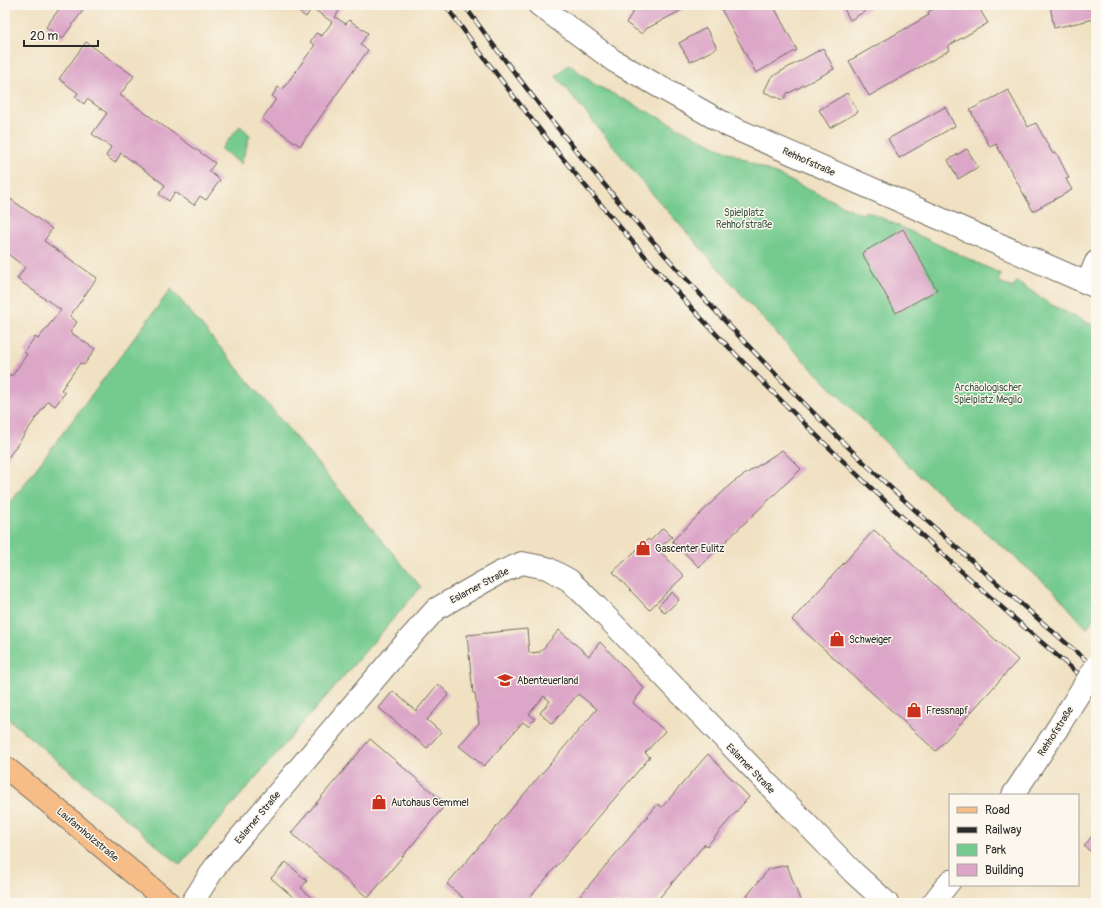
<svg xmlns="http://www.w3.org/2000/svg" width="1101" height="908" font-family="Pangolin,sans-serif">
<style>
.green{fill:#74ca8f;stroke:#507a5d}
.building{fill:#dca6c8}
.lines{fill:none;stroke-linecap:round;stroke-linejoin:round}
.minor-casing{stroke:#706b60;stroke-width:24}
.major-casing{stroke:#706b60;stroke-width:24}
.minor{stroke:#fff;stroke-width:22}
.major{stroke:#f7bd88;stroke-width:22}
.rail-casing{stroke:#2b2b2b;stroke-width:4.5}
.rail{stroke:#fbf7ec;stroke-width:3;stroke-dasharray:9;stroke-linecap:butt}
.minor-bridge-casing{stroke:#706b60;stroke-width:24;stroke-linecap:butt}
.minor-bridge{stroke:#fff;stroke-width:22}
.labels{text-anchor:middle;stroke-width:3;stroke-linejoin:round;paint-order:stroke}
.street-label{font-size:10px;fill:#2b2b2b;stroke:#fbf7ec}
.park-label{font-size:10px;fill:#415b49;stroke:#fbf7ec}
.poi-label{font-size:10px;fill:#2b2b2b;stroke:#fbf7ec;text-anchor:start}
</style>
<rect width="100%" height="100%" fill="#fbf7ec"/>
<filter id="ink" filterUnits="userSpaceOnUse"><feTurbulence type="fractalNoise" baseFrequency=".025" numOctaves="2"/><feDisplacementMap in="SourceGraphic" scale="8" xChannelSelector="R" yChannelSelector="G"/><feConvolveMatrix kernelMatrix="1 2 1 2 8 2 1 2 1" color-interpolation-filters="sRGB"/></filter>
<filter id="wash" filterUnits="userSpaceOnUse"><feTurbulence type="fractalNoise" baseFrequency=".012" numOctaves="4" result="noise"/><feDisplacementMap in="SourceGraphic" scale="16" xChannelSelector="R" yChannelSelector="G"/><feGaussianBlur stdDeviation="0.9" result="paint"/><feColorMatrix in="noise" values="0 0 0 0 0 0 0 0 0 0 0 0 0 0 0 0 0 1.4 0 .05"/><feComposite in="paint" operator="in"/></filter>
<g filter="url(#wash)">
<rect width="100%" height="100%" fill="#f0e1c2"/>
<path class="green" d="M569,64L594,84L697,137L861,214L867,211L1001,274L998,281L1013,288L1017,281L1048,303L1096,327V614L1087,629L1054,591L913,470L776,333L648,189L556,76Z
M240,126L250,135L241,164L221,149Z
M171,289L421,587L180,865L5,716V510Z"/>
<g id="blocks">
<path class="building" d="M62,5H87L62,39L46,27Z
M299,5H343L335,17L346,24L349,20L368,33L360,45L368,50L300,146L262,119L276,99L272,96L278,87L282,90L315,45L310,42L316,33L322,36L332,22L312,8L306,17L296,10Z
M631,5H691L648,28V27L642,34L626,23L634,10Z
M719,5H773L797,50L756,73Z
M842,5H876L850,20Z
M941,5H977L988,23L948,46L950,50L869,96L849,61L929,15L928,12Z
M1050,5H1092L1095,19L1054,28Z
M706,28L717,48L690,62L679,43Z
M86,42L134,76L120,95L215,163L209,171L220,180L206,200L200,196L194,205L175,192L169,201L159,194L165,185L121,153L115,163L106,156L111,147L92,134L107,113L87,99L84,104L75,97L78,93L59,79Z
M823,48L834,69L789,93L788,92L783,100L764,92L771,77Z
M1008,90L1028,127L1036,123L1053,154L1056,152L1069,178L1066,179L1072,190L1033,211L996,144L990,147L970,110Z
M847,93L858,112L830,128L819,110Z
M945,107L955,126L899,158L888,139Z
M967,149L978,167L958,179L948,160Z
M5,195L52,229L44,241L97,278L70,316L77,322L70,332L95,349L84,365L80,363L61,390L65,393L55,406L48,401L5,462V381L10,374L12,376L27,354L24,352L35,337L38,339L61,310L17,279L25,267L5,252Z
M903,229L937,290L896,313L862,253Z
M782,450L801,469L699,567L672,541L732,483Z
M663,528L672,537L658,549L684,576L649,610L613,572L648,539L650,541Z
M874,530L1018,660L936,751L792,620Z
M672,592L679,600L665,613L658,606Z
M527,629L529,653L540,652L559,630L589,656L600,642L644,688L633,703L665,731L645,753L650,757L525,903H469L447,884L597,709L578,694L552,724L540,713L550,701L544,696L529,714L535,719L528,726L523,722L484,766L459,746L479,723L475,693H473L467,635Z
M438,684L449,694L427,720L441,732L427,748L379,708L393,691L416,711Z
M370,739L446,804L368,898L291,833Z
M708,754L749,797L707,846L705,844L655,903H574L658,804L662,807Z
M1096,831V856L1084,846Z
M286,862L307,881L301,888L317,903H300L271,878Z
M787,865L801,903H741L769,869Z"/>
</g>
</g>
<g filter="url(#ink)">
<use href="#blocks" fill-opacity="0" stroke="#706b60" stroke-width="1"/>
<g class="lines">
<defs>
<path id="minor" d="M539,5L614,61L729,126L1096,287
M1087,283L1096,262
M1013,795L1057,729
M192,903L215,867L401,648L436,609L499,573L522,563L547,568L569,580L596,606L854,873L887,903
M933,903L950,881"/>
<path id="major" d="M5,767L64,815L169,903"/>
</defs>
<use href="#minor" class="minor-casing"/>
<use href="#major" class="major-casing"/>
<use href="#minor" class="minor"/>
<use href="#major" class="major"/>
<defs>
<path id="rail" d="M445,5C529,120 619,232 717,335C837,460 964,577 1096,689
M464,5C578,163 709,311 848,447C927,524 1012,596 1096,669"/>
</defs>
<use href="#rail" class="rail-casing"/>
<use href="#rail" class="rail"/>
<defs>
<path id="minor-bridge" d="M1057,729L1096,666"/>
</defs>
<use href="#minor-bridge" class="minor-bridge-casing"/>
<use href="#minor-bridge" class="minor-bridge"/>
</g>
</g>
<defs>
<symbol id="shop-bare" viewBox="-9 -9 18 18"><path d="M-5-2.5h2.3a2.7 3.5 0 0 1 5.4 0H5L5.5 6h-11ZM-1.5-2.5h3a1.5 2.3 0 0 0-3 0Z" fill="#c8321e" stroke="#fbf7ec" stroke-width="2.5" paint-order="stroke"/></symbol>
<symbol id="school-bare" viewBox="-9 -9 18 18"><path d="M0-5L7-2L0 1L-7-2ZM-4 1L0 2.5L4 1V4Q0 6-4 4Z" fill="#c8321e" stroke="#fbf7ec" stroke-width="2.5" paint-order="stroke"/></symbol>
</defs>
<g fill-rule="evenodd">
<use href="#shop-bare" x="632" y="537" width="22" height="22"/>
<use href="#shop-bare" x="826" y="628" width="22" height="22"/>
<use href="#school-bare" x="494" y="669" width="22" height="22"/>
<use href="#shop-bare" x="903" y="699" width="22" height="22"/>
<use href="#shop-bare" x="368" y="791" width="22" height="22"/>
</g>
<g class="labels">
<g class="street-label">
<text transform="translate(809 161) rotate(24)" y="4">Rehhofstraße</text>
<text transform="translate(479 585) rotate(-28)" y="4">Eslarner Straße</text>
<text transform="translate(1055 731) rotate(-57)" y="4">Rehhofstraße</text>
<text transform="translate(751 768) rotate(46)" y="4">Eslarner Straße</text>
<text transform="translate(257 817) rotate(-50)" y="4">Eslarner Straße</text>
<text transform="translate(88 834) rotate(40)" y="4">Laufamholzstraße</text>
</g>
<g class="park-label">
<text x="744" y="216">Spielplatz<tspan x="744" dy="12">Rehhofstraße</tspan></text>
<text x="988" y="391">Archäologischer<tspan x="988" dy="12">Spielplatz Megilo</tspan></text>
</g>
<g class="poi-label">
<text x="655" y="552">Gascenter Eulitz</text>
<text x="849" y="643">Schweiger</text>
<text x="517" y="684">Abenteuerland</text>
<text x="926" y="714">Fressnapf</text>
<text x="391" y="806">Autohaus Gemmel</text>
</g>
</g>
<rect width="1101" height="908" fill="none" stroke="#fbf7ec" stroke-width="20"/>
<rect x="949" y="794" width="130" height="92" fill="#fbf7ec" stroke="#a8a59f"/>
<rect x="957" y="807" width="20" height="6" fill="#f7bd88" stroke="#a8a59f"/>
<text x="985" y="814" font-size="12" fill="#2b2b2b">Road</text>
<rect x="957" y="827" width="20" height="6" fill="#2b2b2b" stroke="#a8a59f"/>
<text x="985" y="834" font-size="12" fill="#2b2b2b">Railway</text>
<rect x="957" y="844" width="20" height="12" fill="#74ca8f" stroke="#a8a59f"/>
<text x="985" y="854" font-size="12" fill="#2b2b2b">Park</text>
<rect x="957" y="864" width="20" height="12" fill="#dca6c8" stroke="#a8a59f"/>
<text x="985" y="874" font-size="12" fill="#2b2b2b">Building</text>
<path d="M24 40v6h74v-6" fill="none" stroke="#2b2b2b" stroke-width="2"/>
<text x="30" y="40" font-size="12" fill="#2b2b2b" stroke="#fbf7ec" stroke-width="3" paint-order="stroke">20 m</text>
</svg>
